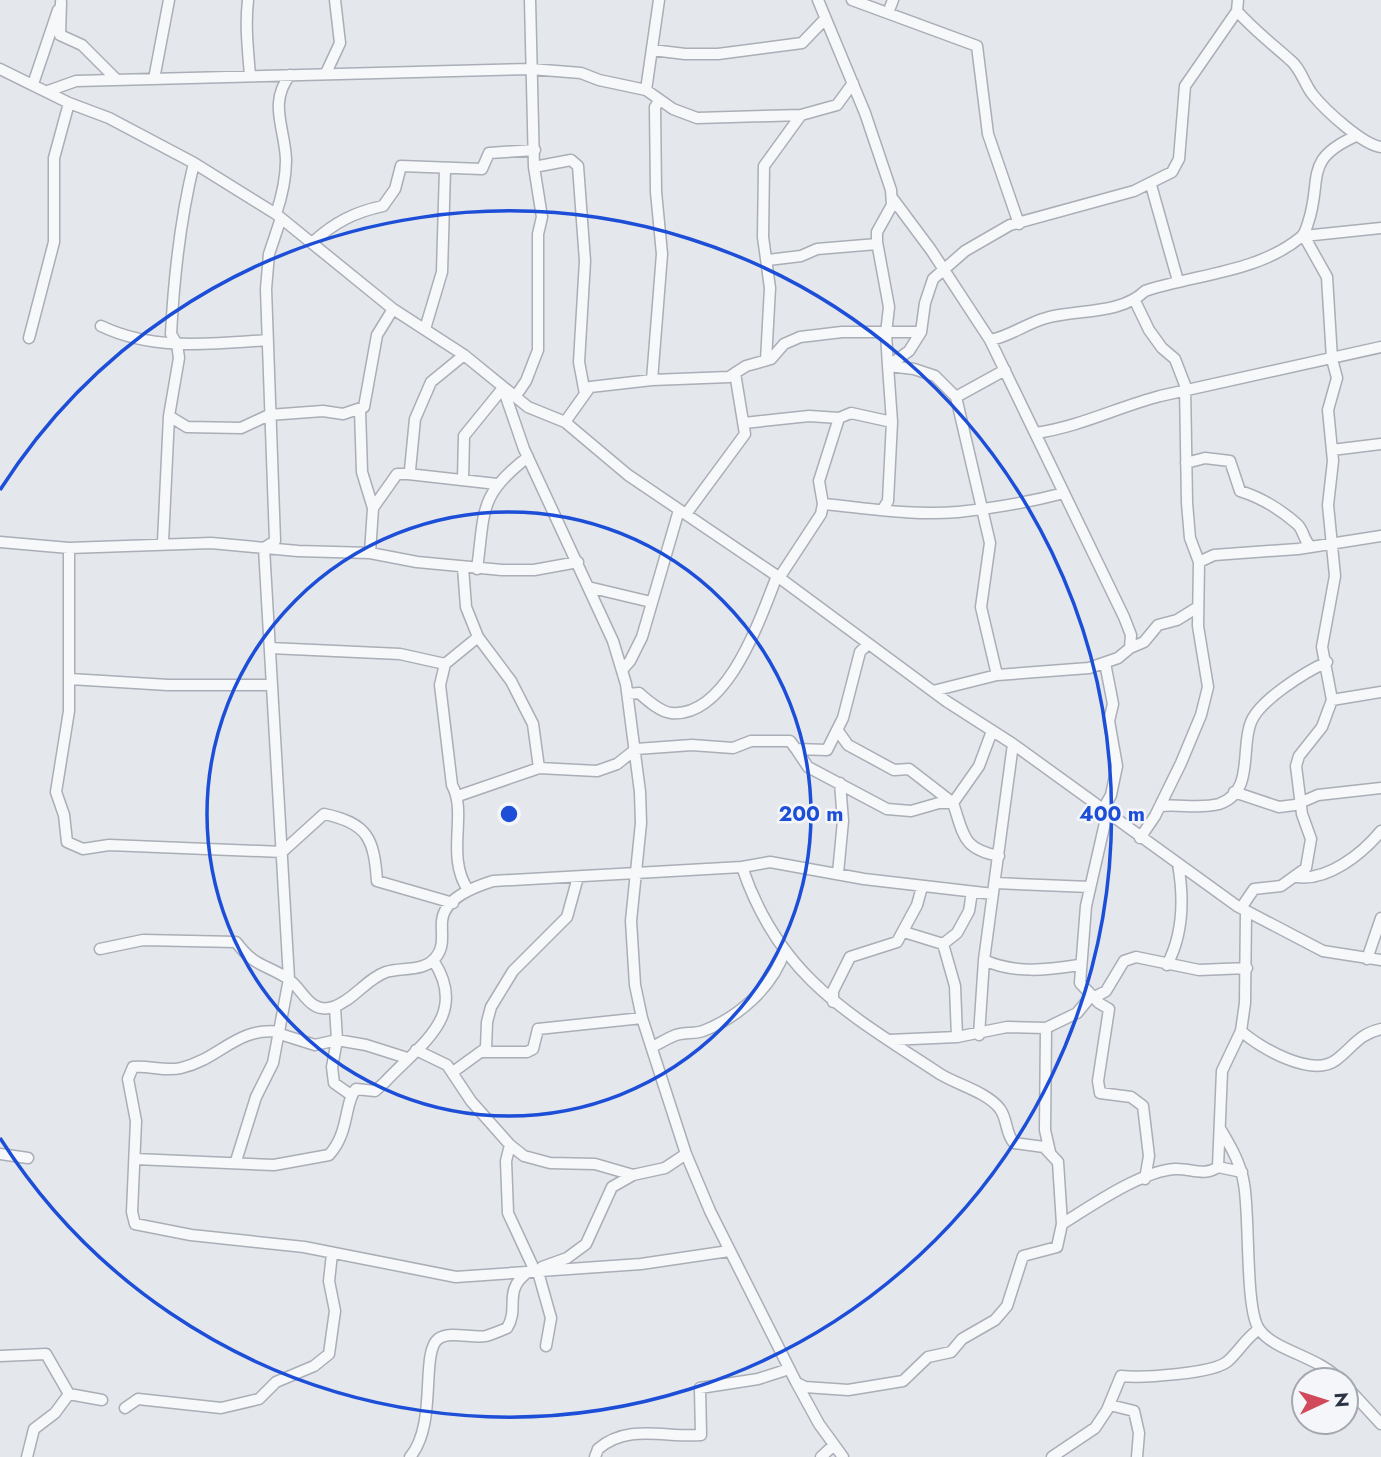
<svg xmlns="http://www.w3.org/2000/svg" width="1381" height="1457" font-family="Jost,sans-serif">
<style>
.lines{fill:none;stroke-linecap:round;stroke-linejoin:round}
.street-casing{stroke:#a9aeb7;stroke-width:13}
.street{stroke:#f7f8fa;stroke-width:10}
.ring{fill:none;stroke:#1d4ed8;stroke-width:3.5}
.centre{fill:#1d4ed8;stroke:#f4f6f9;stroke-width:3.5}
.ring-label{font-size:21px;text-anchor:middle;font-weight:bold;fill:#1d4ed8;stroke:#f4f6f9;stroke-width:5;stroke-linejoin:round;paint-order:stroke}
</style>
<rect width="100%" height="100%" fill="#e4e7ec"/>
<g class="lines">
<defs>
<path id="street" d="M248,0C245,27 248,49 250,76
M818,0L865,113L891,190L892,205L877,232V242L889,307L886,333L888,366L914,369L935,376L956,397L990,543L981,607L997,675L933,691
M852,0L977,46L988,134L1019,224
M61,2L60,35L82,45L117,80
M1237,11C1254,30 1271,43 1289,59C1301,68 1304,84 1313,95C1325,110 1363,145 1381,147
M888,13L893,0
M652,50L685,54H718L802,43L825,19
M0,69L69,103L109,118L194,163L276,214L393,309L464,355L528,407L565,422L628,475L777,576L946,701L1013,744L1237,906L1323,951L1381,960
M326,73L340,43L335,0
M154,79L169,0
M33,84L58,10
M646,90L659,0
M48,91L76,81L531,69L581,73L599,80L646,90L673,109L697,118L801,115L837,105L853,83
M534,167L571,160L578,166L585,261L579,362L585,394
M1151,185L1178,281
M893,199L931,250L990,340L1124,617L1131,635L1130,648
M276,214C282,196 286,179 286,160C285,128 268,103 290,75
M313,242C335,222 355,212 383,206L395,189L401,166L482,169L489,153L535,150
M768,260L801,256L817,249L877,244
M1135,301L1149,330L1162,348L1175,359L1185,385L1187,503L1190,538L1199,562L1198,626L1208,687L1201,715L1181,763L1155,816L1140,838
M101,326C153,351 211,344 267,340
M425,329L442,272L445,169
M29,338L54,242V158L69,103
M990,340C1009,337 1027,323 1046,318C1077,309 1120,315 1145,291C1196,274 1257,273 1301,237C1305,234 1306,229 1308,223C1323,179 1302,160 1356,136
M766,360L770,288L763,237L764,166L801,115
M652,380L662,254L656,192L655,107L659,101
M515,397L526,381L538,350V234L542,217L534,167L530,0
M956,397L1005,370
M360,410L362,472L373,508L370,553
M169,416L187,427L241,428L269,415L323,411L343,414L364,407L377,335L393,309
M565,422L590,387L652,380L729,377L746,366L771,359L784,344L800,337L842,332H921
M744,423L809,416L839,418
M1036,433C1079,427 1118,407 1160,396L1381,347
M1332,450L1381,444
M1186,463L1205,458L1230,461L1240,491C1262,498 1280,509 1297,524C1304,530 1303,540 1311,547
M408,474L497,484
M463,480L464,436L503,388L524,449L613,641L626,684L640,792L641,823L631,921L635,985L642,1018L686,1154L710,1211L796,1382L819,1424L843,1457
M823,504C867,508 913,516 958,512C994,508 1030,502 1064,493
M373,508L397,474H408L410,470L415,419L431,382L464,355
M883,509L888,501L892,422
M686,514L745,434L735,373
M0,542L69,548L211,543L298,551L370,553L417,562L502,570H534L578,562
M163,542L169,416L179,358L177,344L171,334C174,275 180,220 194,163
M69,548V711L56,792L64,815L67,842L83,849L109,845L282,852L324,814C368,823 374,839 377,881L453,903
M1199,562L1214,555L1298,549L1381,536
M463,567L466,607L478,637L511,681L533,724L539,768
M477,569C485,511 478,495 528,457
M779,578L821,514L823,504L819,481L839,418L851,413L892,422L888,366L909,351L921,332L925,303L933,279L965,251L1010,225L1134,191L1172,172L1179,159L1185,86L1237,11L1238,0
M588,587L651,602
M270,648L400,654L445,664
M623,669L630,661L642,637L679,510
M997,675L1089,668L1118,658L1130,648L1144,642L1158,625L1177,620L1198,607
M70,679L168,685H272
M628,694L639,693C647,700 660,712 671,713C728,718 761,616 777,576
M1332,700L1322,647L1335,576L1328,505L1333,461L1328,410L1337,378L1332,359L1327,277L1304,236L1381,228
M838,731L848,745L894,770L909,769L953,803L979,766L992,731
M796,749L808,767L887,809L911,811L939,803H953C964,835 962,849 999,856
M1234,792L1279,807L1295,805L1318,795L1381,788
M458,796L539,768L597,771L617,764L636,749L692,745L733,748L751,741H790L796,749L827,750L843,718L860,652L868,644
M1160,806C1179,804 1201,809 1219,804C1255,792 1240,748 1251,722C1260,700 1305,672 1327,662
M1102,811L1111,795L1117,766L1109,721L1113,704L1105,663
M1107,814L1086,906L1080,983L1099,1003L1109,1009L1098,1081L1100,1093L1131,1097L1143,1106L1149,1156L1145,1179
M742,867L770,862L864,879L993,894
M838,873L843,821L840,783
M1297,877C1328,881 1362,854 1381,831
M995,883L1090,887
M468,890C445,855 468,814 452,785L440,685L445,664L478,637
M1241,908L1254,889L1281,886L1306,868L1311,839L1302,814L1296,766L1299,756L1322,727L1332,700L1381,692
M904,932L943,944L957,933L969,911L972,892
M943,944L955,986L957,1037
M100,949L143,940L236,942C255,967 263,963 287,978C303,988 309,1015 333,1007C353,1001 366,979 386,972C402,967 425,972 436,957C445,946 441,934 442,921C444,898 474,887 493,881L742,867C779,977 849,1014 940,1074C958,1085 987,1092 1000,1109C1008,1120 1005,1133 1014,1143L1044,1147L1058,1162L1062,1224
M1367,959L1381,918
M984,960C1014,974 1047,970 1079,965
M1167,965C1184,933 1184,898 1178,864
M1093,998L1106,991L1124,961L1136,957L1199,970L1247,968
M833,1002V991L850,957L897,942L917,905L922,887
M335,1007L337,1040L332,1067L334,1083L351,1095
M1046,1028L1077,1013L1091,996
M1241,1031C1260,1048 1312,1078 1336,1060C1353,1047 1359,1034 1381,1029
M280,1032C237,1026 220,1059 181,1068C165,1072 149,1065 133,1067L128,1079L136,1121L132,1212L135,1224L191,1235L304,1247L456,1277L641,1264L729,1251
M280,1034L315,1045L337,1040L366,1045L407,1058
M979,1035L984,960L1013,744
M889,1040L957,1037L1007,1027L1046,1028L1045,1130L1050,1152
M652,1047C660,1043 668,1038 676,1035C685,1032 695,1034 703,1031C739,1017 773,987 785,950
M416,1050L447,1065L471,1101L510,1145L524,1156L550,1163L595,1164L633,1175
M482,1052H527L533,1049L538,1029L642,1018
M453,1072L486,1048L487,1022L491,1007L513,971L567,917L578,877
M1221,1130C1231,1147 1241,1164 1244,1184C1250,1216 1245,1309 1259,1329C1274,1351 1318,1356 1340,1380
M510,1145L506,1161L508,1213L534,1269
M0,1154L28,1158
M135,1159L274,1165L329,1155C350,1132 344,1102 356,1089L375,1091L385,1082C420,1044 470,1016 433,960
M236,1161L256,1097L273,1063L289,979L264,548L275,541L266,289L269,254L281,218
M1218,1167L1242,1172
M542,1267L567,1258L586,1244L612,1187L633,1175L665,1168L686,1154
M538,1272L551,1318L546,1346
M0,1356L46,1354L69,1394L102,1400
M797,1383L805,1387L848,1390L903,1381L928,1357L951,1352L962,1339L995,1320L1007,1306L1023,1256L1057,1247L1062,1224C1091,1206 1141,1171 1175,1169C1190,1168 1204,1177 1218,1167L1222,1071L1241,1031L1245,1003L1246,911
M1346,1386L1381,1424
M1110,1405L1134,1411L1139,1433L1137,1457
M125,1408L138,1399L221,1408L259,1399L276,1382L314,1366L329,1354L335,1311L329,1281L332,1254
M27,1457L34,1429L55,1413L69,1394
M410,1457C438,1424 420,1354 438,1339C450,1330 473,1339 486,1336C493,1334 500,1331 507,1328C520,1308 502,1291 528,1272
M595,1457L598,1449C628,1423 666,1438 701,1435L700,1388L758,1379L789,1369
M821,1457L834,1445
M1052,1457L1095,1428L1107,1410L1121,1376C1141,1378 1214,1374 1228,1361C1240,1350 1245,1339 1259,1329"/>
</defs>
<use href="#street" class="street-casing"/>
<use href="#street" class="street"/>
</g>
<g class="ring">
<circle cx="509" cy="814" r="302"/>
<path d="M0 490A603 603 0 1 1 0 1138"/>
</g>
<circle cx="509" cy="814" r="10" class="centre"/>
<g class="ring-label">
<text x="811" y="821">200 m</text>
<text x="1112" y="821">400 m</text>
</g>
<g transform="translate(1325 1401) rotate(86)"><circle r="33" fill="#f4f6f9" stroke="#a4a8b1" stroke-width="2"/>
<path d="M0-5L12 26L0 18L-12 26Z" fill="#d1495b"/>
<text y="-10" font-size="19" font-weight="bold" text-anchor="middle" fill="#2b3445">N</text>
</g>
</svg>
